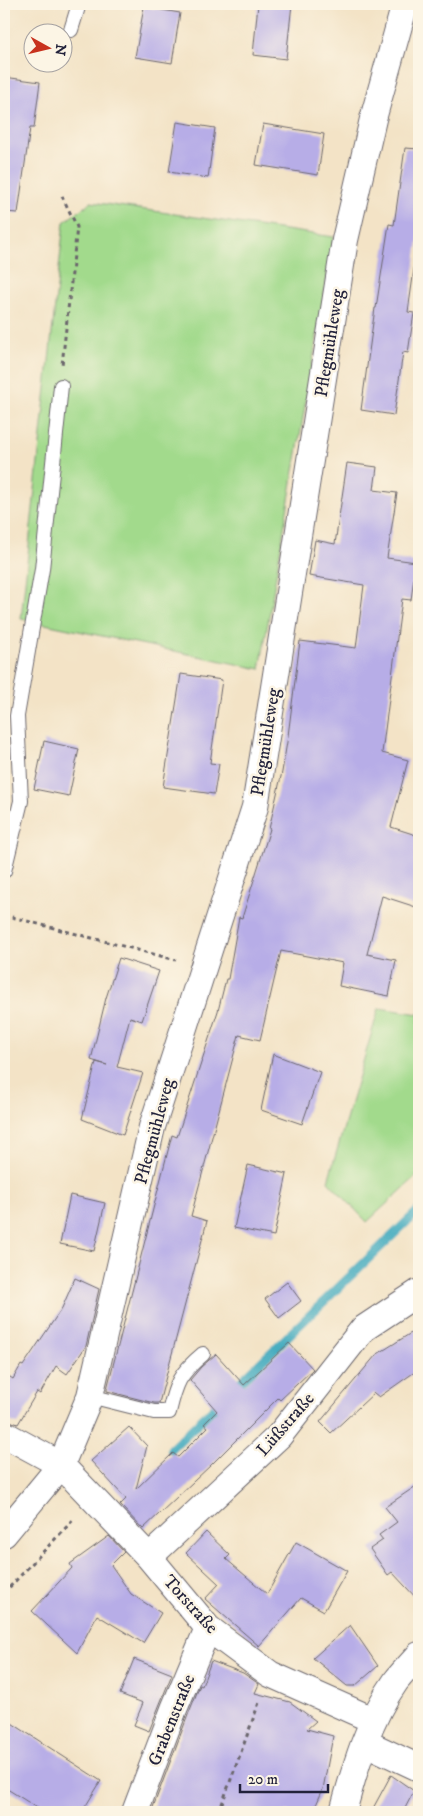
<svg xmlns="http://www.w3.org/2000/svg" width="423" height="1816" font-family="'IM FELL DW Pica',serif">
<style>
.green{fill:#a2da8c;stroke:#627e64}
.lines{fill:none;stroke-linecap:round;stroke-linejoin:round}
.stream{stroke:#3ea9be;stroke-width:9}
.building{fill:#b7ade7}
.lane-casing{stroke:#6b666c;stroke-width:16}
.street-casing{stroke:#6b666c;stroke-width:28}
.path{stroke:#6b666c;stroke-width:3;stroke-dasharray:4 4;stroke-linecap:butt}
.lane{stroke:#fff;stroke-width:14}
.street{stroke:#fff;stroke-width:26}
.labels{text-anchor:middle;stroke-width:5;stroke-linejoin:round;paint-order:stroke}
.street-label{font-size:18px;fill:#22223b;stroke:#fcf5e5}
</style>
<rect width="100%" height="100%" fill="#fcf5e5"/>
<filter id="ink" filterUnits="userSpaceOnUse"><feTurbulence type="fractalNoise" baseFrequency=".02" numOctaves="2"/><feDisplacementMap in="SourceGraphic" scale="10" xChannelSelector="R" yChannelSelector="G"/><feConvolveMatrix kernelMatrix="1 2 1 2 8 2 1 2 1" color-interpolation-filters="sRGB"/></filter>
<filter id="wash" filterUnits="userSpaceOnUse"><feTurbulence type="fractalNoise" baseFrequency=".0096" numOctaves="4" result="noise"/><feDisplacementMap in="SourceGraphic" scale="20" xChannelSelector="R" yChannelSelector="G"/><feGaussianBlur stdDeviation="1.12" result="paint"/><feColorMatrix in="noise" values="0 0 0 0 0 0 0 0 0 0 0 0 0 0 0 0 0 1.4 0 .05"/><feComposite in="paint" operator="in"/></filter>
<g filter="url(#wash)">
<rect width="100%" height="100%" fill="#f3e3c6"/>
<path class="green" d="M91,202L334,237L260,669L21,619L64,222Z
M379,1008L419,1014V1174L367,1222L328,1181Z"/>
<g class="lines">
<path class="stream" d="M232,1390L419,1210
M171,1449L221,1401"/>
</g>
<g id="blocks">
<path class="building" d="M258,4H292L286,59L253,55Z
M144,7L180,13L172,63L135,57Z
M4,77L40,82L34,128H30L18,213L4,212Z
M177,122L215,128L208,178L169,172Z
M263,124L324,134L318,175L256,165Z
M405,148L419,149V234L408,312L414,313L408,353L403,352L394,415L361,410L375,308H376L389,224L394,225Z
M347,463L377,467L374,490L397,493L387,558L416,562L411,600L402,599L382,753L408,760L391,827L419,836V908L382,896L367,954L396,960L389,996L339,986L343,963L281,951L260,1040L239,1035L191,1216L207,1221L159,1403H154L107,1391V1389L172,1135L177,1137L218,1011L226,979H228L239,917L242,918L270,829H269L282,772L288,736L300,641L356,648L364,585L309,576L315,540L335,544Z
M181,674L222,680L210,763L219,764L214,794L163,787Z
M44,741L79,749L69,796L34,789Z
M119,958L159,971L142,1021L130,1017L117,1067L143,1073L123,1135L82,1119L96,1062L107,1065L91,1060L106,998Z
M273,1054L320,1072L302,1124L261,1110Z
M248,1165L287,1174L274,1236L234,1228Z
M70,1195L105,1203L94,1251L60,1244Z
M75,1278L99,1289L86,1346L67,1374L56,1366L40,1394L37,1392L18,1424L4,1419V1373L13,1379L21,1365L23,1366L62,1308Z
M287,1282L301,1301L279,1318L265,1299Z
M419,1328V1369L379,1397L374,1393L331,1433L320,1422L376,1355Z
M289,1343L313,1369L280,1400L278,1398L211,1465L143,1529L120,1505L126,1499L91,1461L129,1427L147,1446L136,1489L173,1453L178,1457L208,1427L204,1424L217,1411L190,1380L201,1367L216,1354L244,1385Z
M419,1484V1601L392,1572L388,1575L370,1549L383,1540L379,1535L397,1522L385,1507Z
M206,1532L230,1555L226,1559L267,1594L296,1542L347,1571L324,1611L301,1598L259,1646L205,1599L219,1584L186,1553Z
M109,1536L124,1552L111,1565L131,1594L161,1613L143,1643L97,1615L77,1653L32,1611L72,1568L70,1564Z
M350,1625L378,1666L355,1686H347L313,1658Z
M134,1659L172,1674L149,1731L134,1725L143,1703L120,1694Z
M211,1661L243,1673L259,1684L255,1693L290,1702L316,1721L307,1729L333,1736L323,1789L313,1812H157L152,1810L188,1715L200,1685L202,1686Z
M4,1718L101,1781L82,1812H44L4,1787Z
M391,1775L414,1791L403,1812H371Z"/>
</g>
</g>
<g filter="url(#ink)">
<use href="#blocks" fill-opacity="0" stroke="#6b666c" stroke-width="1"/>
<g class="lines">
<defs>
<path id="lane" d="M71,30L79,4
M4,871L21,801L17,716L42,569L61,386
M90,1396L154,1412H169C176,1383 179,1374 203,1354"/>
<path id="street" d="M4,1434L61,1465L149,1557L208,1628L270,1674L373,1720
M4,1534L61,1465L90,1396L152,1127L255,807L345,240L373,119L405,4
M149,1557L279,1436L363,1329L419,1292
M366,1743L419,1768
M135,1812L174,1709L208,1628
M343,1812C355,1767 369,1719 396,1681C403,1672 412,1663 419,1655"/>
</defs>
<use href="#lane" class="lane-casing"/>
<use href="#street" class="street-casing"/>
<path class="path" d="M62,196L77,227L62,365
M4,915L176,960
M4,1593L75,1518
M219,1812L260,1700"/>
<use href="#lane" class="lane"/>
<use href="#street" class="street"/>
</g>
</g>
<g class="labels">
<g class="street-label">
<text transform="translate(329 343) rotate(-81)" y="6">Pflegmühleweg</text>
<text transform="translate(265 742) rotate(-81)" y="6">Pflegmühleweg</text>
<text transform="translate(154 1131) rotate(-75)" y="6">Pflegmühleweg</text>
<text transform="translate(285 1424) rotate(-49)" y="6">Lüßstraße</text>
<text transform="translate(191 1604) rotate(48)" y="6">Torstraße</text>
<text transform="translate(171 1720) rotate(-68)" y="6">Grabenstraße</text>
</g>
</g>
<rect width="423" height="1816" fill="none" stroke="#fcf5e5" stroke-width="20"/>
<g transform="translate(48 48) rotate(98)"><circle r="24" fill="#fcf5e5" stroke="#a5a1a1"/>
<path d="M0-4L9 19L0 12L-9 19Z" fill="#c8321e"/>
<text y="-8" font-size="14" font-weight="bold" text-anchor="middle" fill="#22223b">N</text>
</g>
<path d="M240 1784v8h88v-8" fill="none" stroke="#22223b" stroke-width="2.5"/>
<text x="248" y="1784" font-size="15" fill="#22223b" stroke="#fcf5e5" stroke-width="4" paint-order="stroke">20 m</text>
</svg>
